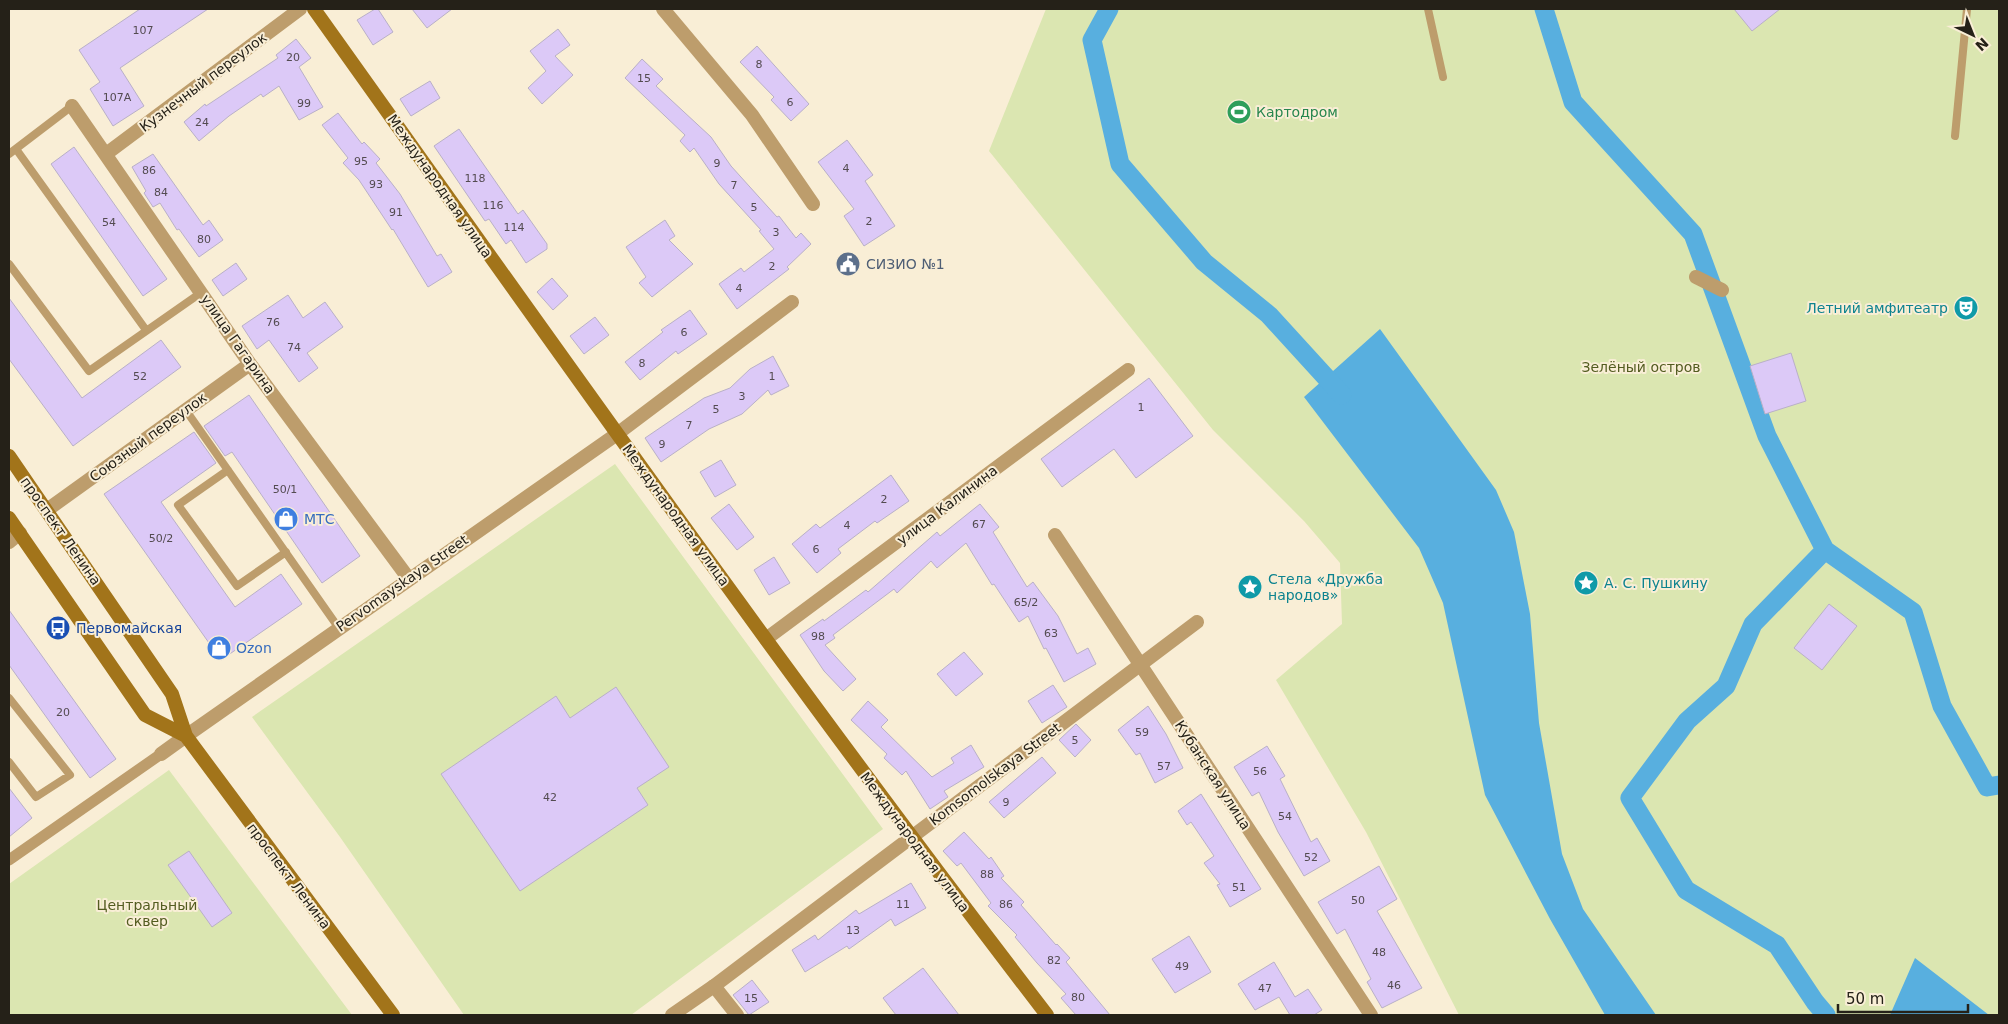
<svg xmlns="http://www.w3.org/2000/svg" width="2008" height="1024" font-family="'DejaVu Sans',sans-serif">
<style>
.green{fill:#dbe6b1}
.water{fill:#58afdf}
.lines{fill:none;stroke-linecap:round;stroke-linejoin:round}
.canal{stroke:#58afdf;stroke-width:19}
.building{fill:#dcc9f7;stroke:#b9b0c7}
.service{stroke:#bd9d6c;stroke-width:8}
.pedestrian{stroke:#bd9d6c;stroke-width:11}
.minor{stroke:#bd9d6c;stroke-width:14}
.tertiary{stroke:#bd9d6c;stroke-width:14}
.secondary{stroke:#a2741a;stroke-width:14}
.labels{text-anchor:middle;stroke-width:4;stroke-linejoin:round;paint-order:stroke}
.number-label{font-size:11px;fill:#534b50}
.street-label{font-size:14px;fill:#252118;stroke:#f9eed6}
.leisure-label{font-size:14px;fill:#27864d;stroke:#f9eed6;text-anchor:start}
.service-label{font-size:14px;fill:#4e5e75;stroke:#f9eed6;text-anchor:start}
.culture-label{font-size:14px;fill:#0d838f;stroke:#f9eed6;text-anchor:start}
.park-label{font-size:14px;fill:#535c20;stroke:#f9eed6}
.shop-label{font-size:14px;fill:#366cbe;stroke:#f9eed6;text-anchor:start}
.transit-label{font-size:14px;fill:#164399;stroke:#f9eed6;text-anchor:start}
</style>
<rect width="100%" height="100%" fill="#f9eed6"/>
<path class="green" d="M1046,9H1999V1015H1459L1366,832L1276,680L1342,624L1340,563L1304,521L1213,430L989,151Z
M615,464L883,829L631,1015H464L340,837L252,717Z
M169,770L352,1015H9V884Z"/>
<path class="water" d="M1380,329L1496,490L1514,532L1530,614L1539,723L1562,854L1583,909L1656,1015H1605L1550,919L1485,795L1443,603L1419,548L1304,397Z
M1915,958L1989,1015H1890Z"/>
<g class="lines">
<path class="canal" d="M1109,9L1092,40L1120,164L1204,262L1269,315L1342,395
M1544,9L1573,102L1693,234L1767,436L1825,550L1913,612L1942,706L1987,787L1999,785
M1825,550L1753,624L1726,686L1687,721L1630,798L1686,890L1777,945L1815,1002L1826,1015"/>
</g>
<path class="building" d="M140,9H208L120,68L144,106L113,126L90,89L100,82L79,50Z
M375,9H378L393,32L373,45L357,20Z
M412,9H452L427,28Z
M1734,9H1780L1752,31Z
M558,29L570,45L555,56L573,75L542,104L528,88L546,71L530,51Z
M296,39L311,58L299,67L323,107L299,120L279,86L263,97L261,94L229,116L199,141L184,122L205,104L206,106L278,58L276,55Z
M757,46L809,104L791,121L771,100L774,97L740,62Z
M642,59L663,79L656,86L711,137L731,166L777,217L779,216L796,238L801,233L811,244L787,267L789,269L737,309L719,284L741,268L744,272L774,249L759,231L761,230L719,184L694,148L690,152L680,141L685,135L625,78Z
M430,81L440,98L411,116L400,99Z
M338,113L362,144L364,142L380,159L376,163L400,194L437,256L441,254L452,272L428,287L393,229L392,230L359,180L343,163L348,158L322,125Z
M459,129L518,214L523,210L547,244V249L526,263L511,240L506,244L489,219L485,221L434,146Z
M847,140L873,175L865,181L895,226L864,246L844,216L854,209L818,162Z
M74,147L167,279L143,296L51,164Z
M153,154L203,225L209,220L223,240L199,257L179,229L177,230L160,203L153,207L144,193L146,191L132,167Z
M665,220L675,236L669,240L693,264L652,297L639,283L646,277L626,247Z
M236,263L247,279L223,296L212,280Z
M552,278L568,296L553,310L537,292Z
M288,295L303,318L325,302L343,327L307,353L318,368L299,382L269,340L257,349L242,326Z
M9,298L82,398L161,340L181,367L73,446L9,359Z
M690,310L707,334L678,354L676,351L640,380L625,362L663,332L661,330Z
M595,317L609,335L584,354L570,336Z
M1791,353L1806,401L1765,414L1750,366Z
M773,356L789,386L771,395L768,390L742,414L709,429L661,462L645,438L704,398L730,388L750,369Z
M1149,378L1193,436L1136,478L1114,449L1062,487L1041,459Z
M249,395L360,556L322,583L232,452L225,456L204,426Z
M194,432L216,463L161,502L235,607L281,574L302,604L221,660L104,494Z
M721,460L736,485L715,497L700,472Z
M891,475L909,501L877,523L875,521L838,549L841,553L817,573L792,544L816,524L820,528Z
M729,504L754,537L737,550L711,518Z
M980,504L999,527L993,532L1027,587L1033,582L1058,616L1077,654L1088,648L1096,664L1064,682L1046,648L1044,649L1028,616L1019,622L994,584L992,585L966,543L937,568L931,561L897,593L894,589L833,635L835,638L825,645L856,679L843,691L824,671L800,635L823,619L824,621L866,590L868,592L937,532L940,536Z
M774,557L790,583L769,595L754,570Z
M1829,604L1857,626L1822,670L1794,648Z
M9,610L116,759L90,778L9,665Z
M964,652L983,674L956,696L937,674Z
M1053,685L1067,707L1042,723L1028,701Z
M616,687L669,767L637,788L648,805L520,891L441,774L556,696L570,718Z
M868,701L888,720L881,727L932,777L954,763L951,758L971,745L984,767L944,791L948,797L930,809L906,771L902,775L884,758L887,754L851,720Z
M1148,706L1166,734L1183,768L1155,783L1140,753L1136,755L1118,730Z
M1076,724L1091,740L1075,757L1059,740Z
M1267,746L1285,776L1280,779L1311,842L1317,838L1330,861L1304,876L1278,832L1259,792L1252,796L1234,767Z
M1042,757L1056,773L1004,818L989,802Z
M9,788L32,818L9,837Z
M1201,794L1261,889L1230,907L1217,885L1220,884L1204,863L1214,856L1191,822L1187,825L1178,811Z
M964,832L989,859L991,857L1004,876L1001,878L1024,902L1021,905L1056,945L1057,944L1070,958L1066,962L1110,1015H1076L1061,998L1066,994L1037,963L1015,937L1017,935L988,906L991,903L961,863L957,866L943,851Z
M189,851L232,913L212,927L168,865Z
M1379,866L1397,899L1377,911L1422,988L1382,1008L1367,982L1371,979L1345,929L1337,934L1318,902Z
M911,883L926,908L895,926L891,919L849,949L847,946L805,972L792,950L815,935L818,940L856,910L859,914Z
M1189,936L1211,972L1175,993L1152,959Z
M1274,962L1295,997L1308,989L1322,1010L1314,1015H1290L1279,997L1255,1010L1238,984Z
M923,968L959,1015H896L883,998Z
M752,980L769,1002L749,1015L733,995Z"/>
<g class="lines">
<path class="service" d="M1428,9L1443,77
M1955,136L1967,9
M16,149L146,330
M9,154L72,106
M9,264L89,371L202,292
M185,409L338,627
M228,470L178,505L237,586L286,552
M9,698L70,775L36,797L9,762"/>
<path class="pedestrian" d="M9,860L161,754"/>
<path class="minor" d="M663,9L752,115L813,204
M72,106L250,364L409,579
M106,154L300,9
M1696,277L1722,290
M617,434L792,302
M47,510L250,364
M1055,535L1371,1015
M766,639L1128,370
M161,754L186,736
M714,986L737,1015"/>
<path class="tertiary" d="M9,542L20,533
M186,736L617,434
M672,1015L714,986L1197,622"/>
<path class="secondary" d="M314,9C555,347 794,686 1047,1015
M9,456L172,694L186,736L393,1015
M9,518L145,715L186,736"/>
</g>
<defs>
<symbol id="stadium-disc" viewBox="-11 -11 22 22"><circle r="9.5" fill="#2e9e5b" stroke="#f9eed6"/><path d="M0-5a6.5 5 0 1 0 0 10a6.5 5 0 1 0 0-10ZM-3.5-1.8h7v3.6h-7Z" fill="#fff"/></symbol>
<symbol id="civic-disc" viewBox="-11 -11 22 22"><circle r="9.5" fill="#5c6f8a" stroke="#f9eed6"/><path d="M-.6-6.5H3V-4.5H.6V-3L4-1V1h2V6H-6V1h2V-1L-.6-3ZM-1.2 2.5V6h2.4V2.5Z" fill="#fff"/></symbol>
<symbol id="theatre-disc" viewBox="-11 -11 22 22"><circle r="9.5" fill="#0f9aa8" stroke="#f9eed6"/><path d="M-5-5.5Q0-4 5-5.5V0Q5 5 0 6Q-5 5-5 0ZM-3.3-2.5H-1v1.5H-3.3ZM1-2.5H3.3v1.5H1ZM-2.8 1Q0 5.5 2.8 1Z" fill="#fff"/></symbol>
<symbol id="shop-disc" viewBox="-11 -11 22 22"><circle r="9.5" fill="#3f7fe0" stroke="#f9eed6"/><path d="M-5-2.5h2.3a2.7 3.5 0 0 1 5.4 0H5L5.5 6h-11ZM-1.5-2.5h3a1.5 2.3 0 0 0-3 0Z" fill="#fff"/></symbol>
<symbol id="sight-disc" viewBox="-11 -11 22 22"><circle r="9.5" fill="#0f9aa8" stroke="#f9eed6"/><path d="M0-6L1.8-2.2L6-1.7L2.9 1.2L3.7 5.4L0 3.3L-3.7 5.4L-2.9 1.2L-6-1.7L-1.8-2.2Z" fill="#fff"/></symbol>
<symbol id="bus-disc" viewBox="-11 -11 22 22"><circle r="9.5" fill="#1a4fb4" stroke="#f9eed6"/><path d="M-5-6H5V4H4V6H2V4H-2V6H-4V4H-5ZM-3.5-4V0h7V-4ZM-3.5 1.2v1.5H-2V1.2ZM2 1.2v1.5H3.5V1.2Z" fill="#fff"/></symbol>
</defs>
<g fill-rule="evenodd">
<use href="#stadium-disc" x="1225" y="98" width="28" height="28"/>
<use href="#civic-disc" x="834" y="250" width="28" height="28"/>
<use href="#theatre-disc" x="1952" y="294" width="28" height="28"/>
<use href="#shop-disc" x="272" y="505" width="28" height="28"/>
<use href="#sight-disc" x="1572" y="569" width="28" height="28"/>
<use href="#sight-disc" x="1236" y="573" width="28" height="28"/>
<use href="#bus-disc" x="44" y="614" width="28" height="28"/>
<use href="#shop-disc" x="205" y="634" width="28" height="28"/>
</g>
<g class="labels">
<g class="number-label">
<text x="143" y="34">107</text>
<text x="293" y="61">20</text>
<text x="759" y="68">8</text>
<text x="644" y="82">15</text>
<text x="117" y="101">107А</text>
<text x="790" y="106">6</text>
<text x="304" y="107">99</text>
<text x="202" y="126">24</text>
<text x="361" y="165">95</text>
<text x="717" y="167">9</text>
<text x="846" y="172">4</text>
<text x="149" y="174">86</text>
<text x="475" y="182">118</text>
<text x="376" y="188">93</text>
<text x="734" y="189">7</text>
<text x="161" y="196">84</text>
<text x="493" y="209">116</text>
<text x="754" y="211">5</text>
<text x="396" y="216">91</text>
<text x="869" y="225">2</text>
<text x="109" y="226">54</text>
<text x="514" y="231">114</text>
<text x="776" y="236">3</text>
<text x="204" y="243">80</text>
<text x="772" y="270">2</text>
<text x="739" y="292">4</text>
<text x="273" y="326">76</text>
<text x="684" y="336">6</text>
<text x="294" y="351">74</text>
<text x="642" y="367">8</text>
<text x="140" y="380">52</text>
<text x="772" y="380">1</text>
<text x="742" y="400">3</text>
<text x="1141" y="411">1</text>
<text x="716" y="413">5</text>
<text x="689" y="429">7</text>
<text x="662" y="448">9</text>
<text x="285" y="493">50/1</text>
<text x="884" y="503">2</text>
<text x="979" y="528">67</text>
<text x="847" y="529">4</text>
<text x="161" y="542">50/2</text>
<text x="816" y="553">6</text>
<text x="1026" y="606">65/2</text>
<text x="1051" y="637">63</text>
<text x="818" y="640">98</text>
<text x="63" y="716">20</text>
<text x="1142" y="736">59</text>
<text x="1075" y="744">5</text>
<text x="1164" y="770">57</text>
<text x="1260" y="775">56</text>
<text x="550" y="801">42</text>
<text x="1006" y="806">9</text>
<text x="1285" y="820">54</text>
<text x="1311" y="861">52</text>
<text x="987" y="878">88</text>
<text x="1239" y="891">51</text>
<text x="1358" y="904">50</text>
<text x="903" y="908">11</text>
<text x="1006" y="908">86</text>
<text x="853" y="934">13</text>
<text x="1379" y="956">48</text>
<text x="1054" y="964">82</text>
<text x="1182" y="970">49</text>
<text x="1394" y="989">46</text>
<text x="1265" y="992">47</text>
<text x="1078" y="1001">80</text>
<text x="751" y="1002">15</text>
</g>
<g class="street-label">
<text transform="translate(203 82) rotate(-37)" y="5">Кузнечный переулок</text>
<text transform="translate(440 186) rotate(55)" y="5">Международная улица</text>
<text transform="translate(238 344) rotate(55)" y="5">улица Гагарина</text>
<text transform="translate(148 437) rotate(-36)" y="5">Союзный переулок</text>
<text transform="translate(947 505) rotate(-37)" y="5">улица Калинина</text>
<text transform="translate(676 515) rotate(54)" y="5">Международная улица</text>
<text transform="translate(61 531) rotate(55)" y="5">проспект Ленина</text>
<text transform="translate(402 583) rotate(-35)" y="5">Pervomayskaya Street</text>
<text transform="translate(995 774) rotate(-37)" y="5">Komsomolskaya Street</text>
<text transform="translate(1213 775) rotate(57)" y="5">Кубанская улица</text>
<text transform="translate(915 842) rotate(53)" y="5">Международная улица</text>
<text transform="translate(289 876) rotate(53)" y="5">проспект Ленина</text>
</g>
<g class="leisure-label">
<text x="1256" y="117">Картодром</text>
</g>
<g class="service-label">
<text x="866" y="269">СИЗИО №1</text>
</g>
<g class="culture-label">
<text x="1948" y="313" text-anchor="end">Летний амфитеатр</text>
<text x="1268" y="584">Стела «Дружба<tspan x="1268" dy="16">народов»</tspan></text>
<text x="1604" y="588">А. С. Пушкину</text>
</g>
<g class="park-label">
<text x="1641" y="372">Зелёный остров</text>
<text x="147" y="910">Центральный<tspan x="147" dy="16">сквер</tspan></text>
</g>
<g class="shop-label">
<text x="304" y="524">МТС</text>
<text x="236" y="653">Ozon</text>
</g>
<g class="transit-label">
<text x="76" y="633">Первомайская</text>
</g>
</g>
<rect width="2008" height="1024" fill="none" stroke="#252118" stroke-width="20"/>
<g transform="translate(1973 35) rotate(137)" stroke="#f9eed6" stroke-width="4" paint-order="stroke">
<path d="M0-4L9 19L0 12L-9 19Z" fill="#252118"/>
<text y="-8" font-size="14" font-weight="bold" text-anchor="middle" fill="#252118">N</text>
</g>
<path d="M1838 1004v8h130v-8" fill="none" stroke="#252118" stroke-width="2.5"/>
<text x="1846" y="1004" font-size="15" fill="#252118" stroke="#f9eed6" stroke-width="4" paint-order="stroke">50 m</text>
</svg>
